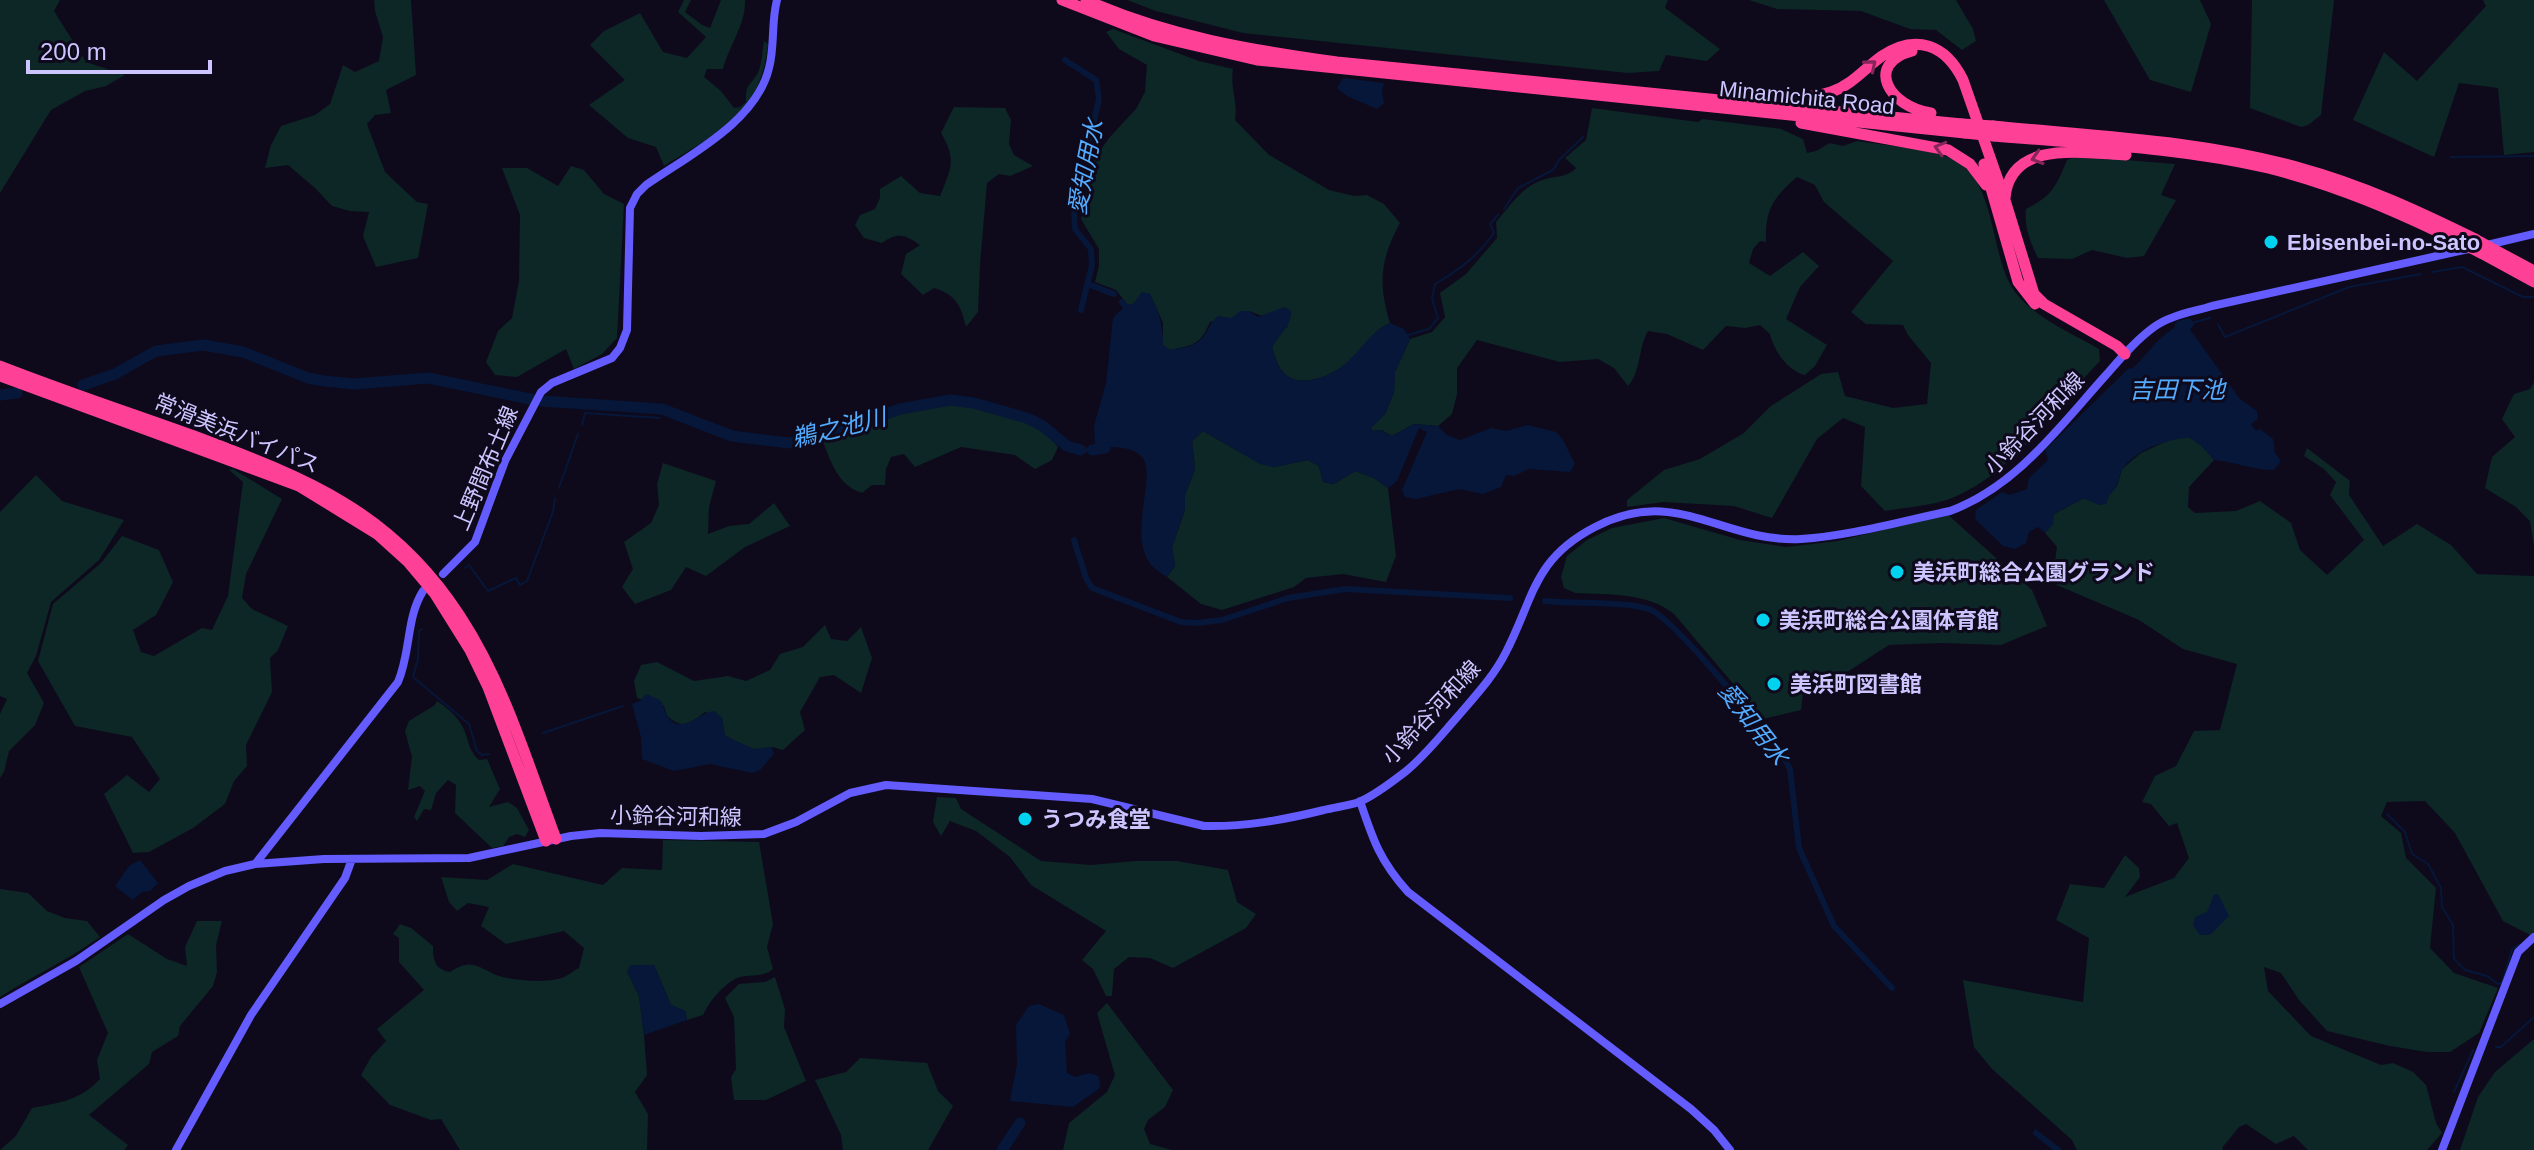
<svg xmlns="http://www.w3.org/2000/svg" width="2534" height="1150" font-family="Helvetica,'Noto Sans JP',sans-serif">
<style>
.green{fill:#0d2626}
.water{fill:#061739}
.lines{fill:none;stroke-linecap:round;stroke-linejoin:round}
.stream{stroke:#061739;stroke-width:2}
.canal{stroke:#061739;stroke-width:6}
.river{stroke:#061739;stroke-width:11}
.secondary{stroke:#645cff;stroke-width:8}
.highway{stroke:#ff4097;stroke-width:11}
.highway-bridge{stroke:#ff4097;stroke-width:11}
.oneway{stroke:#86255a}
.poi-dot{fill:#00d2f0;stroke:#0e0a1c;stroke-width:3}
.labels{text-anchor:middle;stroke-width:6;stroke-linejoin:round;paint-order:stroke}
.street-label{font-size:22px;fill:#cdc5ff;stroke:#0e0a1c}
.poi-label{font-size:22px;font-weight:bold;fill:#cdc5ff;stroke:#0e0a1c;text-anchor:start}
.water-label{font-size:24px;font-style:italic;fill:#53abff;stroke:#0e0a1c}
</style>
<rect width="100%" height="100%" fill="#0e0a1c"/>
<path class="green" d="M0,0H60L54,11L86,62L125,75L106,86L85,91L51,110L0,193Z
M374,0H411L416,75L386,90L391,113L375,115L367,124L385,172L417,202L428,204L418,258L376,267L363,236L369,212L350,211L332,206L315,188L288,165L265,168L271,145L281,126L315,115L330,104L343,65L355,72L379,61L383,37L375,11Z
M684,0H691L685,12L702,25L710,28L721,0H745C746,24 729,46 723,69H707L704,77L721,91L734,108L740,107L746,102C746,86 747,88 756,76C762,68 762,51 764,41L768,44C760,117 720,130 664,166L656,147L628,138L589,105L625,80L590,45L604,31L640,13L663,52L687,58L706,37L678,12Z
M1127,0H1668L1665,8L1720,49L1707,61L1666,55L1659,71L1628,73L1243,33L1156,11Z
M1749,0H1956L1973,29L1976,41L1962,50L1936,30L1910,29L1861,11L1777,9Z
M2104,0H2200L2211,24L2191,92L2150,80Z
M2252,0H2334L2321,115L2308,125L2301,127L2250,108Z
M2483,0H2534V152L2504,155L2498,88L2459,83L2434,157L2353,120L2384,52L2417,81L2486,6Z
M1113,29L1199,61L1233,69C1230,89 1238,100 1235,120L1269,155L1329,190L1354,196L1367,195L1384,204L1400,223C1380,260 1378,283 1390,323C1370,332 1362,351 1345,365C1329,377 1297,390 1282,371C1277,365 1275,356 1272,348L1278,334L1288,326L1249,311L1232,318L1210,322C1200,345 1194,345 1170,350L1163,345V323L1150,294L1133,304H1127L1116,290L1095,282L1099,266V249L1081,219L1093,161L1109,138L1136,109L1145,92L1147,65L1119,49L1106,32Z
M954,107L1005,108L1011,120L1009,144L1014,155L1033,166L1010,176L999,174L987,183L980,264L978,312L966,327C961,305 956,295 934,288L923,295L901,274L906,254L920,245C905,234 897,232 882,243L864,238L855,225L860,215L875,209L880,198V189L901,176L920,193L940,196C951,169 957,160 941,133Z
M1592,108L1698,122L1703,119L1781,129L1803,139L1807,153L1816,151L1830,143L1843,146L1857,141C1882,145 1938,149 1958,162C1995,186 1991,249 2010,284C2027,315 2070,332 2099,349L2100,361C2054,408 2014,473 1952,498C1932,506 1907,507 1885,511L1861,486L1865,427L1843,418L1817,439L1772,518L1734,506L1663,502L1627,507V500L1664,470L1700,459L1744,433L1771,406L1821,374L1838,372L1845,396L1893,408L1927,404L1931,363L1908,335L1903,325L1866,324L1851,312L1893,261L1824,202L1815,185L1797,177C1773,198 1765,209 1766,242L1760,241L1753,249L1749,263L1770,276L1803,252L1819,266L1800,287L1786,319L1827,345L1815,366L1805,375C1789,372 1773,350 1770,334L1760,325L1745,328L1726,326L1703,350L1667,334L1648,331C1638,348 1641,372 1628,386L1614,368L1598,359L1560,362L1477,340L1457,368V394L1452,414L1438,426L1414,424L1392,436L1381,430L1373,431L1370,428L1385,414L1394,392L1395,372L1410,339L1432,332L1445,317L1440,293L1466,274L1497,238L1496,222C1509,207 1521,188 1540,181C1553,175 1566,179 1576,168L1565,158L1586,140Z
M2077,156L2175,164L2161,195L2176,200L2144,256L2127,258L2092,250L2072,259L2038,258C2030,242 2024,226 2026,209C2052,196 2056,187 2067,160Z
M571,166L584,170L604,194L624,204L617,338L602,354L574,369L566,349L517,377L495,375L486,362L498,331L512,318L519,281L520,215L502,168H527L558,186Z
M2534,382V547L2530,521L2516,507L2485,488L2492,457L2515,437L2502,419L2514,394L2530,389Z
M951,403L975,406L1024,421L1043,429L1058,447L1052,460L1035,469L1015,455L961,447L915,467L904,454L891,457L886,469L885,485H872L862,493C838,485 832,464 823,442L900,412Z
M1203,431L1249,457L1274,467L1308,460L1319,466L1323,482L1334,484L1355,471L1374,478L1388,488L1396,556L1386,582L1343,574L1306,578L1294,587L1222,610L1201,604L1167,577L1175,566L1172,547L1185,510V495L1195,469L1192,441Z
M2189,437L2201,445L2214,460L2189,487L2188,507L2195,513L2236,511L2260,501L2291,523L2300,550L2327,575L2364,540L2330,495L2336,482L2324,469L2304,456L2307,448L2350,481L2349,495L2383,546L2417,524L2451,545L2477,574L2534,576V932L2530,935L2503,921L2455,833L2425,801L2387,802L2381,816L2401,833L2406,858L2436,888L2430,948L2454,973L2498,988L2479,1033L2450,1052H2427L2390,1046L2327,1031L2299,1000L2281,973L2264,967L2268,991L2311,1036L2381,1065L2393,1063L2413,1072L2426,1085L2436,1123L2442,1133L2427,1150H2308L2294,1136L2276,1144L2246,1124L2239,1127L2222,1148L2223,1150H2077L2072,1140L1992,1069L1974,1047L1963,980L2083,1002L2089,938L2056,920L2070,884L2104,888L2125,855L2139,868L2140,877L2125,897L2174,878L2189,858L2177,823L2169,826L2151,804L2142,802L2155,776L2176,766L2194,731L2220,730L2237,664L2183,649L2139,620L2052,583L2057,547L2045,533L2052,524L2054,514L2084,498L2100,505L2117,486L2122,469L2141,453L2169,440Z
M663,463L716,481L709,507L708,534L729,526L749,524L774,503L790,526L745,547L706,576L686,567L671,590L635,604L622,587L633,569L624,542L651,523L659,505L657,484Z
M233,469L282,499L246,574L242,598L252,609L288,626L278,650L270,658L272,692L246,745L247,766L234,781L225,804L193,828L149,852L133,853L104,794L127,775L149,792L160,779L132,737L75,726L38,661L53,604L101,563L122,536L159,550L173,582L156,615L133,630L141,652L154,656L202,628L212,630L228,596L243,482L229,470Z
M36,475L62,501L124,520L99,560L51,602L36,656L27,673L44,703L35,725L9,751L4,772L0,778V714L7,699L0,696V512Z
M1947,514L2032,590L2047,626L2001,645L1940,643L1889,645L1827,685H1804L1801,710L1763,719L1674,614C1646,592 1610,595 1575,593L1564,588L1561,577L1567,556L1587,540L1612,528L1664,518L1740,540L1786,547L1838,541Z
M825,625L831,639L847,641L861,627L872,658L861,693L834,675L820,677L800,712L805,730L783,750L772,747L754,750L725,736L722,718L705,712C689,724 684,730 667,716L664,706L637,698L634,681L641,665L657,662L694,681L728,676L746,681L770,670L780,654L803,647Z
M437,701C446,707 455,714 461,724C469,736 467,750 479,760L487,759L500,789L489,807L508,802L517,808L529,830L525,837L517,834L509,837L503,846L492,848L455,813L456,785L448,780L436,793L431,810L424,809L417,821L414,817L425,791L420,786L408,790L412,757L405,731L409,721L435,705Z
M937,797L956,798L961,809L1041,861L1091,865L1136,861H1177L1228,870L1237,902L1256,914L1246,928L1173,968L1150,958L1129,957L1114,969L1112,996H1106L1093,969L1082,960L1106,931L1031,885L1010,857L976,831L950,821L941,836L933,822Z
M663,840L759,842L773,924L767,947L773,969C761,979 747,973 735,979C722,986 709,1002 703,1015L687,1020L685,1011L671,1005L654,965L627,971L639,996L644,1035L647,1075L635,1092L648,1114L647,1150H460L441,1119L431,1120L390,1105L361,1075L371,1057L386,1041L377,1029L424,990L399,962V938L393,934L400,924L411,928L433,946C433,961 435,969 450,972C475,955 480,971 503,977C519,981 546,983 562,978C567,976 573,971 579,968L584,948L564,931L506,944L481,926L489,907L468,903L457,911L449,902L441,877L487,880L513,864L603,885L622,868L662,870Z
M0,889L28,893L47,911L65,918L87,921L100,937C68,960 33,976 0,997Z
M197,921H222L216,945L217,972L213,986L180,1026L178,1036L152,1052L149,1064L89,1115L128,1145L124,1150H0L16,1136L32,1108C59,1103 81,1100 100,1079L97,1060L108,1033L79,967L128,934L167,959L187,966L185,947Z
M775,977L785,1009L784,1027L806,1081L766,1100H734L731,1077L736,1069L734,1017L725,998L739,984L765,982Z
M1107,1003L1173,1090L1165,1107L1148,1120L1144,1129L1150,1144L1172,1150H1063L1069,1123L1107,1092L1115,1075L1097,1013Z
M2534,1039V1150H2460L2478,1097L2495,1072Z
M860,1058L927,1063L938,1091L953,1106L928,1150H843L841,1135L815,1080L846,1072Z"/>
<path class="water" d="M1343,78L1384,83L1382,91L1384,103L1377,109L1347,96L1337,88Z
M1142,292L1150,294C1159,312 1163,325 1163,345L1170,350C1180,348 1195,347 1202,338C1209,331 1209,323 1218,316L1232,318L1240,311H1249L1258,317L1284,307L1291,311C1292,326 1278,335 1272,348C1275,356 1277,365 1282,371C1297,390 1330,377 1345,364C1362,350 1370,332 1390,323L1404,329L1410,339L1395,372L1394,392L1385,414L1371,428L1373,431L1380,430L1392,436L1414,424L1438,426L1447,435L1460,440L1491,428L1506,431L1528,425L1556,432L1563,440L1575,464L1570,472L1529,469L1514,476L1506,475L1501,487L1483,494L1459,489L1416,499L1405,497L1402,490L1427,432L1419,428L1397,481L1388,488L1374,478L1355,471L1334,484L1323,482L1319,466L1308,460L1274,467L1260,464L1203,431L1192,441L1195,469L1185,495V509L1172,547L1175,566L1167,577C1162,574 1156,570 1152,566C1126,536 1158,475 1142,457C1130,444 1110,449 1095,445L1094,426L1106,383L1113,318L1127,304H1133Z
M2179,325L2181,328H2189L2240,399L2257,411L2258,419L2251,424L2256,431L2260,429L2273,439L2275,453L2281,461L2274,470C2253,470 2235,462 2214,460L2201,445L2189,437C2167,440 2135,449 2122,470C2119,475 2119,483 2115,488C2111,494 2108,496 2106,504L2100,505L2084,498L2054,514L2053,524L2045,533L2038,527L2029,532L2026,543L2015,549L2003,546L1975,519L1976,510L2002,492L2010,495L2027,489L2029,478L2048,460L2045,450L2129,368L2132,369C2149,353 2157,337 2179,325Z
M646,694L660,700C664,705 664,712 668,717C682,736 699,712 714,711L722,718L725,736L754,749L772,747L774,754L760,770L752,773L710,764L674,771L642,759L641,737L632,704L640,701Z
M140,860L158,883L150,891L142,892L133,900L115,886L129,866Z
M2218,894L2229,916L2210,935H2200L2193,925L2195,917L2207,912L2214,895Z
M631,965H654L671,1005L685,1011L687,1020L644,1035L639,996L627,971Z
M1039,1004L1064,1015L1070,1034L1065,1042L1067,1073L1075,1077L1089,1073L1099,1076L1100,1088L1073,1107L1010,1101L1017,1064L1016,1025L1029,1006Z"/>
<g class="lines">
<path class="stream" d="M2451,157L2534,156
M1504,209L1518,188L1553,170L1559,160L1583,137
M2432,272L2462,267L2523,297H2534
M2188,324L2210,318
M2218,324L2225,337L2349,287L2421,274
M1408,335L1429,329L1438,318L1432,299L1435,284C1459,270 1478,256 1494,233L1490,224L1499,214
M582,425L585,413L660,418
M559,488L578,434
M465,568L469,565L488,591L516,578L520,585L527,581L553,512L555,498
M422,629L419,631L418,659L413,677L469,724L477,751L482,755L489,754
M543,733L623,706
M2387,814L2405,832L2412,854L2428,864L2441,888L2442,907L2453,925L2454,959L2465,970L2487,976L2498,984L2502,983L2512,949L2520,944
M2496,1047H2501L2534,1017
M2454,1092L2473,1050"/>
<path class="canal" d="M1065,60L1096,80L1099,99L1074,210L1075,229L1091,249L1092,265L1081,310
M1088,284L1114,294
M1122,302L1125,306
M1074,540L1086,578L1092,588L1181,622L1198,623L1222,620L1288,598L1345,589L1510,598
M1545,601C1572,604 1627,601 1649,609C1674,618 1761,727 1782,754L1790,769L1799,848L1834,926L1892,988
M2036,1133L2058,1150"/>
<path class="river" d="M2180,326L2188,324
M83,385L115,374L156,351L203,345L243,352L308,378L324,381L354,384L428,378L530,399
M0,395L17,393
M541,401L662,409L732,436L789,443L844,429L900,409L950,400L974,403L1027,418L1043,426L1067,446L1081,450
M1092,450L1105,448
M1002,1150L1020,1123"/>
<path class="secondary" d="M2487,245L2534,234
M443,574L475,542L505,461L541,392L552,383L612,358L620,348L627,330L630,208L637,194L646,185C689,155 756,122 769,68C775,46 771,22 777,0
M1360,801C1373,840 1380,861 1408,892L1691,1109L1714,1130L1730,1150
M256,863L398,682C411,652 406,618 423,591
M0,1004L76,961L164,900L189,886L225,871L255,864L324,859L469,858L571,836L600,833L701,836L764,834L796,822L850,793L886,785L1092,799L1204,826C1245,827 1283,820 1324,810C1335,807 1348,806 1359,802C1374,796 1392,782 1405,772C1425,756 1442,734 1459,715C1476,695 1494,676 1506,652C1534,598 1533,559 1595,527C1677,484 1721,543 1801,539C1849,536 1902,521 1950,511C2016,487 2060,426 2106,375C2121,358 2136,340 2154,327C2170,315 2193,312 2212,306L2473,248
M176,1150L251,1015L345,878L352,859
M2442,1150L2518,952L2534,937"/>
<path class="highway" d="M1062,0L1154,36L1257,60L1965,133
M1086,0C1166,36 1251,50 1337,62L1962,124
M1912,51C1864,64 1889,107 1931,113
M1751,96C1777,96 1806,101 1831,92C1852,85 1865,68 1882,56C1916,33 1946,45 1963,80L2005,200L2034,294L2044,304L2117,346L2125,354
M1801,123L1948,150L1970,164L1986,185
M1993,126C2095,136 2201,140 2300,168C2362,185 2418,211 2475,239
M1994,136C2085,144 2178,147 2268,168C2336,185 2398,212 2461,243
M1984,164L2018,282L2035,304
M2005,198C2010,139 2083,153 2126,155
M2495,250L2534,271
M2481,253L2534,282
M0,366C64,391 130,413 194,436C306,478 392,511 460,616C504,683 528,764 556,839
M0,376L299,486L377,534L408,562L435,594L470,650L488,687L546,841"/>
<path class="highway-bridge" d="M1962,124L1993,126
M1965,133L1994,136
M2475,239L2495,250
M2461,243L2481,253"/>
</g>
<defs><path id="oneway-chevron" d="M-2-3.5L2.5 0L-2 3.5" fill="none" stroke-width="1.6" stroke-linecap="round" stroke-linejoin="round" transform="scale(2)"/></defs>
<g class="oneway">
<use href="#oneway-chevron" transform="translate(1871 65) rotate(-40)"/>
<use href="#oneway-chevron" transform="translate(1940 148) rotate(-164)"/>
<use href="#oneway-chevron" transform="translate(2037 158) rotate(163)"/>
</g>
<g class="poi-dot">
<circle cx="2271" cy="242" r="8"/>
<circle cx="1897" cy="572" r="8"/>
<circle cx="1763" cy="620" r="8"/>
<circle cx="1774" cy="684" r="8"/>
<circle cx="1025" cy="819" r="8"/>
</g>
<g class="labels">
<g class="street-label">
<text transform="translate(1807 97) rotate(6)" y="8">Minamichita Road</text>
<text transform="translate(2034 423) rotate(-46)" y="8">小鈴谷河和線</text>
<text transform="translate(237 433) rotate(22)" y="8">常滑美浜バイパス</text>
<text transform="translate(485 468) rotate(-67)" y="8">上野間布土線</text>
<text transform="translate(1431 712) rotate(-47)" y="8">小鈴谷河和線</text>
<text transform="translate(676 816) rotate(1)" y="8">小鈴谷河和線</text>
</g>
<g class="poi-label">
<text x="2287" y="250">Ebisenbei-no-Sato</text>
<text x="1913" y="580">美浜町総合公園グランド</text>
<text x="1779" y="628">美浜町総合公園体育館</text>
<text x="1790" y="692">美浜町図書館</text>
<text x="1041" y="827">うつみ食堂</text>
</g>
<g class="water-label">
<text transform="translate(1086 167) rotate(-79)" y="8">愛知用水</text>
<text x="2177" y="398">吉田下池</text>
<text transform="translate(839 428) rotate(-14)" y="8">鵜之池川</text>
<text transform="translate(1753 724) rotate(52)" y="8">愛知用水</text>
</g>
</g>
<path d="M28 60v12h182v-12" fill="none" stroke="#cdc5ff" stroke-width="4"/>
<text x="40" y="60" font-size="24" fill="#cdc5ff" stroke="#0e0a1c" stroke-width="6" paint-order="stroke">200 m</text>
</svg>
